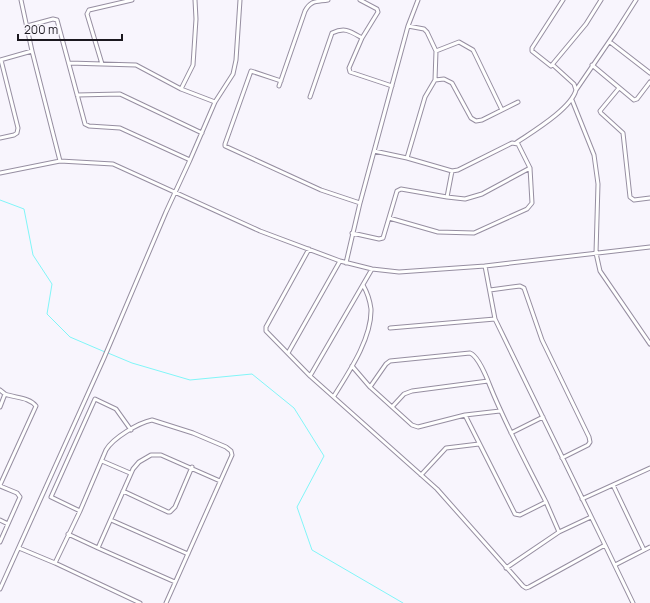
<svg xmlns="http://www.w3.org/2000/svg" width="650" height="603" font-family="Manrope,sans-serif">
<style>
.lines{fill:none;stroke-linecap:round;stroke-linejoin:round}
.stream{stroke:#81f5f8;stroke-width:1}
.street-casing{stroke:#968ea1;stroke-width:5}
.street{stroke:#fff;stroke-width:3}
</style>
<rect width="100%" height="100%" fill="#f8f5fd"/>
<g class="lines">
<path class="stream" d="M0,200L24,209L33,255L52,284L47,314L70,337L105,352
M108,353L132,363L190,380L252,374L294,408L324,456L297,507L312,550L403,603"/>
<defs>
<path id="street" d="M21,0L32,51L60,161
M360,0L377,9L378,12L362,38L349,68L350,72L392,86
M563,0L532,48V51L551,66L586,24L601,0
M27,26L53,19L57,20L85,124L89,126L120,128L190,160
M408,26L424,29L427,32L436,51L459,42L473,50L475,54L502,110
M610,42L650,73
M0,60L32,51
M69,63L136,65L181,89L215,102
M102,64L87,14L89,10L132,0
M553,65L574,84L576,90
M592,65L634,100L637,99L650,82
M435,80L444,79L452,83L471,118L476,121L482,120L518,102
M281,81L251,71L225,144V146L321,190L360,203
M279,86L305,11C311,0 316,2 328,0
M619,88L600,111L601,113L623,133L630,197L634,200L650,198
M181,89L193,65L196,19L195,0
M77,95L120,94L202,133
M310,97L332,33C345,27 350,31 362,38
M572,100L594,155L598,184L596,253L600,271L650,344
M0,138L14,135L17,133L18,128L1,60
M516,143C532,132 571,109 576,90L615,33L636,0
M374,151L407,158L452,171L458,170L512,143L518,144L530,168L532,203L527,209L474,233L438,232L389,218
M407,158L425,97L435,80L436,51
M0,173L60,161L113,164L260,231L340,261L372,269L399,272L485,266L650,247
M447,197L465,199L482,194L530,168
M352,233L379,239L383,238L397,191L401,189L447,197L452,171
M309,249L266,327V331L310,376L437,489L523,586L526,588L529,587L605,545L495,319L485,266
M346,263L360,203L408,26L418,0
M490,290L520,286L524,288L542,340L589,437L590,442L588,445L562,458
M390,328L495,319
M288,353L340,261
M470,353C478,356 487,378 490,386C506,426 527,464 546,502L520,515L515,514L465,415L418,427L412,425L370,387L386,364L390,361Z
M352,366L370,387
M310,376L372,269
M0,390L5,394L0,407
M334,396C349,372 372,338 371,309C370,301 367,292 363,285
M392,407L404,394L412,391L488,381
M465,415L500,411
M511,433L543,417
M102,461L130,473
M421,475L446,448L479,444
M0,485L36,406C29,397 15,398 5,394
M613,485L644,550
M0,486L17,493L20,497L0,542
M123,491L168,512H170L175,507L192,467
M582,499L650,468
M546,502L559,532
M80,511L51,497L95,399L116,409L131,430
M0,520L8,524
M111,520L188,554
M68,534L98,548
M605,545L633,603
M19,548L55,563L140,603
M55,563L80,511L106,450C113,438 138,423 152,420L193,433L226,447L231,451L232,455L166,603
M615,565L650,547
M506,568L559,532L591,517
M175,582L98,548L133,469L139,462L151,455H161L220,481
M0,589L104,358L166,212L190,160L215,102L233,74L236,60L240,0"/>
</defs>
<use href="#street" class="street-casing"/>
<use href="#street" class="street"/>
</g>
<path d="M18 34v6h104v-6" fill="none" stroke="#1b181f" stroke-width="2"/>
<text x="24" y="34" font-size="12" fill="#1b181f" stroke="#f8f5fd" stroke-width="3" paint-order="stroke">200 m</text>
</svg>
